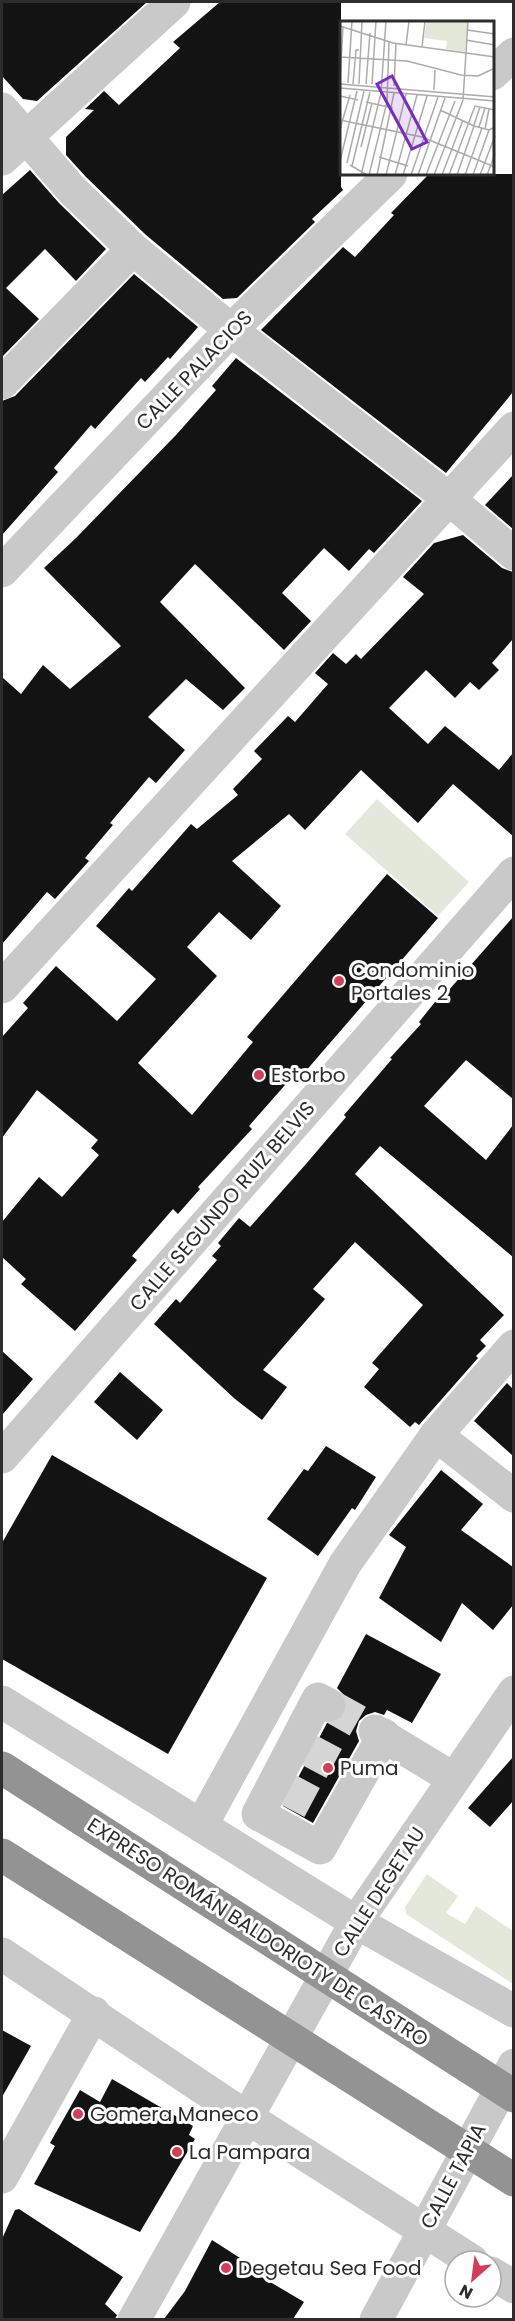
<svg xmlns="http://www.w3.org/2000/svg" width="515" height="2321" font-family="Poppins,sans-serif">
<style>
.green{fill:#e3e8db}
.building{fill:#131313}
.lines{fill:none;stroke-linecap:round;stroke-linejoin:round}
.minor-tunnel{stroke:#d5d5d5;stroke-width:33;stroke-dasharray:33 16;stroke-linecap:butt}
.minor{stroke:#c9c9c9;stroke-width:33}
.highway{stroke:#939393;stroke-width:33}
.poi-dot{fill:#d33e54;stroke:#fff;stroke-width:2}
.labels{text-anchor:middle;stroke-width:6;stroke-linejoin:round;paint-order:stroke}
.street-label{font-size:20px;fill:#2c2c2c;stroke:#fff}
.poi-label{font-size:20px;fill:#2c2c2c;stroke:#fff;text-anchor:start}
.inset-road{fill:none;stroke:#ababab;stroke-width:1.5}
.view{fill:#7b2cbf;fill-opacity:0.15;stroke:#7b2cbf;stroke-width:3}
.inset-edge{fill:none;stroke:#2c2c2c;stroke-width:3}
</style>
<rect width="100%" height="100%" fill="#fff"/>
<path class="green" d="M377,799L469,882L438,916L345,834Z
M427,1874L458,1896L446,1913L465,1924L476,1906L513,1931V1984L406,1914L405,1907Z"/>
<path class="building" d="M2,2H147L37,101L23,99L2,76Z
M220,2H341V187L343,190L312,219L315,222L237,298L223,299L146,235L86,177L66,155V137L94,110L85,109L104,91L119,105L180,48L173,42Z
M30,170L59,203L106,249L76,281L45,249L6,288L39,319L2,357V195Z
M429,174H513V392L446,473L261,330L343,247L355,257L394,215L391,213Z
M134,274L198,327L170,359L168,357L145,382L141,378L95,429L91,425L54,468L58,472L2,535V401L15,396Z
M236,358L422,501L374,553L369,549L349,571L324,548L282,593L311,621L284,650L195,564L160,602L245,688L223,710L186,679L148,717L185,750L156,783L149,777L110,823L113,825L85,858L89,861L55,899L47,892L2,944V677L21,694L43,665L70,689L121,646L44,568L76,538L176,435L216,390L212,386Z
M513,475V529L485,505Z
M463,535L502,568L513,572V639L492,663L499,670L479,690L470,682L455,698L426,670L389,708L428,744L445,726L499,770L513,753V836L453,784L418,823L361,770L305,830L289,814L232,861L281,906L251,940L219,912L187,947L217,976L138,1063L192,1115L253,1042L247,1037L387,874L438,918L298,1080L293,1076L249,1126L252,1129L198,1187L200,1189L178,1214L173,1209L132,1256L137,1260L75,1331L21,1284L26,1279L2,1257V1222L39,1177L62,1197L99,1155L91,1148L98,1140L37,1090L2,1138V1037L28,1008L23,1003L56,966L117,1021L156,979L96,926L129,888L132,891L191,824L197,829L238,795L233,789L262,759L254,751L288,716L295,722L328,684L315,673L333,653L346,664L356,654L361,659L424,594L403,577L434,543Z
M513,917V1099L466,1060L424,1106L486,1160L513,1125V1257L380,1146L355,1174L504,1315L480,1340L486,1346L476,1356L478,1358L419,1425L415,1422L410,1427L364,1387L379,1369L372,1363L423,1305L355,1242L313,1289L325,1299L263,1370L287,1387L262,1420L235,1399L154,1324L176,1299L180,1303L217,1260L212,1256L221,1246L218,1243L239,1218L250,1227L306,1164L346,1117L344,1115L392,1059L390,1058L421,1024L419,1022L439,997L441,999Z
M2,1351L33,1379L2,1415Z
M120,1372L163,1410L137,1440L94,1402Z
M507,1383L513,1389V1456L474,1421Z
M326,1446L376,1477L355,1510L352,1508L318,1556L267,1519L304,1469L308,1471Z
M52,1455L267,1578L168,1754L2,1659V1543Z
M441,1470L483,1504L461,1530L513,1567V1605L493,1630L462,1603L441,1642L379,1598L406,1547L389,1535Z
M366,1634L441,1674L412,1723L387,1710L384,1715L375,1712L366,1715L359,1721L356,1731L359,1741L313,1823L283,1806L327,1723L338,1721L346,1713L348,1705L345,1696L337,1688Z
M513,1757V1801L490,1827L468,1808Z
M2,2030L31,2046L2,2097Z
M112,2079L193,2126L189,2135L195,2139L140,2232L34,2184L55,2146L50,2143L80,2090L100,2102Z
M19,2209L123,2277L105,2304L117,2315L115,2319H2V2239L15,2210Z
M212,2240L262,2272L260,2276L304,2302L293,2319H164L185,2291Z"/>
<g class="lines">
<path class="minor-tunnel" d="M329,1705L375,1731
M305,1748L352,1773
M283,1787L330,1812"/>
<path class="minor" d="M492,74L514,54
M2,109L72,190L133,249L231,330L448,498L514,554
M2,159L174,2
M2,383L133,249
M2,571L231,330L391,174
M2,987L514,428
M436,1435L514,1496
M2,1457L514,873
M2,1702L356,1922L514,2011
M329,1705L318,1699L258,1814L320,1848L384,1735
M375,1731L454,1779
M201,1826L345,1564L436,1435L514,1346
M2,1954L248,2118L472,2261
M2,2177L94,2013
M491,2273L514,2287
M134,2320L356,1922L514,1692
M376,2320L514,2065"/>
<path class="highway" d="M2,1768L514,2096
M2,1855L514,2180"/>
</g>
<g class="poi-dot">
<circle cx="339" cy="981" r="6"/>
<circle cx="259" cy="1075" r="6"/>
<circle cx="328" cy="1768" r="6"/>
<circle cx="78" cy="2114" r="6"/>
<circle cx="177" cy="2152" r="6"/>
<circle cx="226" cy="2268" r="6"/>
</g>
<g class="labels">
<g class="street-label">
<text transform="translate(194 370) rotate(-46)" y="7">CALLE PALACIOS</text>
<text transform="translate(222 1206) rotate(-49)" y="7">CALLE SEGUNDO RUIZ BELVIS</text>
<text transform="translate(379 1892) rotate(-57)" y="7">CALLE DEGETAU</text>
<text transform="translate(258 1932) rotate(33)" y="7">EXPRESO ROMÁN BALDORIOTY DE CASTRO</text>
<text transform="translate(453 2176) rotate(-62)" y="7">CALLE TAPIA</text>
</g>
<g class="poi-label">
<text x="351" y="977">Condominio<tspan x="351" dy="23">Portales 2</tspan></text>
<text x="271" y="1082">Estorbo</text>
<text x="340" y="1775">Puma</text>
<text x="90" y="2121">Gomera Maneco</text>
<text x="189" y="2159">La Pampara</text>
<text x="238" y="2275">Degetau Sea Food</text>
</g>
</g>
<g transform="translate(340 21)">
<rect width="154" height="154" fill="#fff"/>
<path d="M87,0H128L125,31L106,28L107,20L84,17Z" fill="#e3e8db"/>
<path class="inset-road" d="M0,5L53,22L155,36M127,9L155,13M126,19L155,24M66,24L69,0M82,26L85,0M0,36L67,40L121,54L138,55L155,47M0,58L3,6M8,62L12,0M0,63L155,76M13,63L16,29H19M19,63L22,0M26,63L30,12M32,63L36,0M54,65L56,22M0,67L155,80M94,69L95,49M0,75L18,79M26,81L53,87M100,89L134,105L149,109L155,106M0,99L82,116L155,146M134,104L140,86M139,106L145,87M0,108L10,74M145,108L149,88M21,126L32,82M39,136L68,145M0,140L17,70M7,142L24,70M10,144L27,154M12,145L30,71M21,154L41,72L46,0M29,154L47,81L49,21M37,154L54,72M46,154L66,73M55,154L77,74M63,154L87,75M71,154L98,76M78,154L105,77M86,154L115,80M94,154L123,79L128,0M102,154L123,99M109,154L135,85L155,89M117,154L134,105M125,154L142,107M133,154L149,109M140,154L155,115M147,154L155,133"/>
<path class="view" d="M52,55L87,121L72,128L37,63Z"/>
<rect width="154" height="154" class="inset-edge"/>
</g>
<rect width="515" height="2321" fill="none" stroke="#2c2c2c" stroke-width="6"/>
<g transform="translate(473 2279) rotate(208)"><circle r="28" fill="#ffffff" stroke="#ababab" stroke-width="1.5"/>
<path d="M0-4.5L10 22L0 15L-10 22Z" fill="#d33e54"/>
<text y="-9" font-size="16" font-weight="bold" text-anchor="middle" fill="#2c2c2c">N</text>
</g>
</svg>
